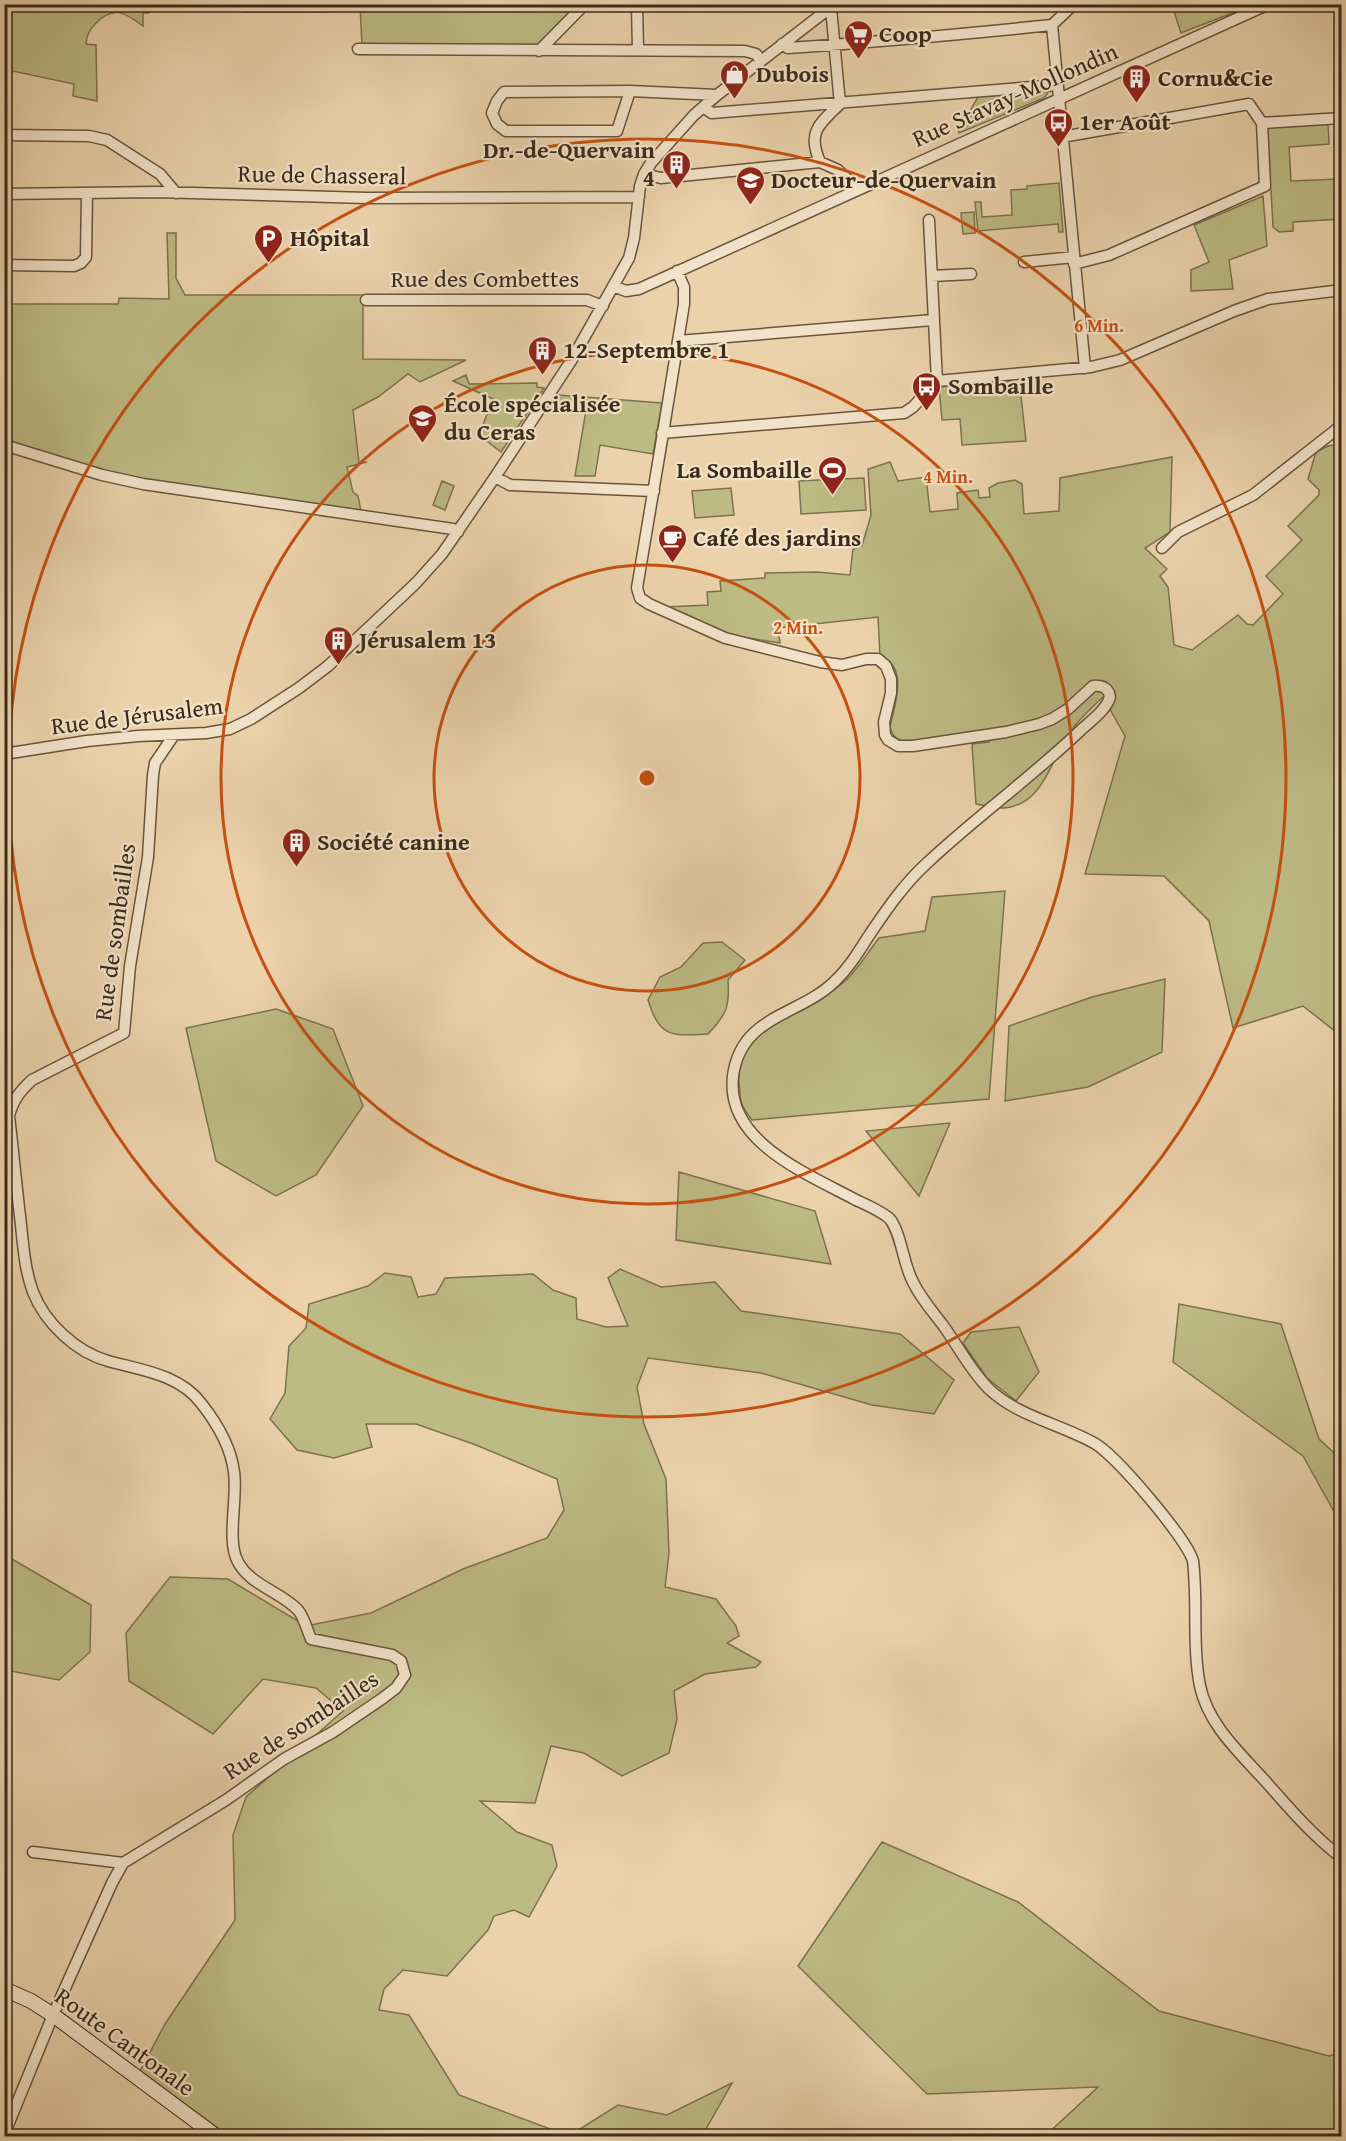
<svg xmlns="http://www.w3.org/2000/svg" width="1346" height="2141" font-family="'Gentium Book Plus',serif">
<style>
.green{fill:#bdba84;stroke:#7c724f;stroke-width:1.5}
.lines{fill:none;stroke-linecap:round;stroke-linejoin:round}
.street-casing{stroke:#68553e;stroke-width:13}
.secondary-casing{stroke:#3c2b1a;stroke-width:16}
.street{stroke:#f2e2c8;stroke-width:10}
.secondary{stroke:#f2e2c8;stroke-width:14}
.ring{fill:none;stroke:#c6500f;stroke-width:3}
.labels{text-anchor:middle;stroke-width:4.5;stroke-linejoin:round;paint-order:stroke}
.poi-label{font-size:24px;font-weight:bold;fill:#3c2b1a;stroke:#f2e2c8;text-anchor:start}
.street-label{font-size:24px;fill:#3c2b1a;stroke:#f2e2c8}
.centre{fill:#c6500f;stroke:#f2e2c8;stroke-width:3}
.ring-label{font-size:18px;text-anchor:middle;font-weight:bold;fill:#c6500f;stroke:#f2e2c8;stroke-width:4.5;stroke-linejoin:round;paint-order:stroke}
</style>
<rect width="100%" height="100%" fill="#ebd2ab"/>
<filter id="stains"><feTurbulence type="fractalNoise" baseFrequency=".00333" numOctaves="4"/><feColorMatrix values="0 0 0 0 .2 0 0 0 0 .09 0 0 0 0 .02 0 0 0 .5 -.17"/></filter>
<radialGradient id="worn" r=".72"><stop offset=".6" stop-color="#630" stop-opacity="0"/><stop offset="1" stop-color="#630" stop-opacity=".3"/></radialGradient>
<path class="green" d="M5,4L148,5V13H143V26C126,13 114,5 96,23C90,29 87,34 86,44L96,45L97,101L73,96L74,84L13,71L11,76L5,75Z
M1244,4L1245,8L1181,33L1172,5Z
M243,5L353,4V7L329,6V12H243Z
M360,5H580L540,46L362,45Z
M1042,89L1048,93L1044,98L959,133L958,126L966,125L965,118L971,117L970,111L978,97Z
M1328,123L1329,144L1289,147L1291,181L1339,179L1341,219L1293,222V231L1279,232L1273,227L1271,190L1268,184L1266,128Z
M1059,183L1063,232H1059L1058,224L978,231L975,202H981L982,217L1012,215L1011,190L1027,189V186Z
M1263,196L1267,246L1229,260L1233,289L1191,291V270L1209,262L1194,225Z
M974,212L975,233L963,234L961,213Z
M167,233H176V278L185,295H363V359L466,360L420,382L408,374L378,397L353,410L359,463L367,462L347,467L353,492L358,496L361,511L123,478L5,442V304H118L119,298L169,299Z
M466,375L469,384L537,383V387L544,388L501,452L479,435L493,399L453,381Z
M1013,381L1020,387L1026,441L962,445L960,419L942,420L939,387Z
M558,395L662,403L653,454L600,445L595,476H575L586,410L549,407Z
M1341,444V1036L1303,1006L1233,1028L1209,921L1164,876L1085,874L1125,736L1103,697C1091,708 1077,721 1068,735C1050,762 1043,805 1004,808C995,809 985,805 976,804L972,744L989,742L997,730L907,742C898,740 892,737 890,727C895,704 909,667 880,656L878,617L778,628L780,643L724,634L664,607L708,605L707,592L721,591L720,581L765,578V573L817,572L850,575L853,549L862,546L871,515L868,469L890,462L898,481L926,477L930,512L958,509L957,493L978,490L979,498L990,497L989,488L998,483L1015,480L1022,484L1024,514L1059,511L1060,478L1172,457L1170,532L1145,548L1167,569L1160,576L1168,587L1174,645L1192,650L1238,615L1247,624L1253,625L1283,594L1266,576L1302,540L1288,526L1319,495V490L1308,479L1316,452L1328,446Z
M864,478L866,510L801,514L799,481Z
M442,481L454,486L445,510L433,505Z
M731,488L734,515L695,518L692,491Z
M1005,891L989,1099L752,1120C739,1103 741,1103 739,1082C736,1025 810,1012 844,982C857,971 868,952 879,938L925,931L932,897Z
M722,942L745,960L728,980C730,1007 726,1015 708,1034C671,1036 660,1038 648,1000L660,977L681,967L703,943Z
M1165,979L1162,1052L1088,1087L1005,1101L1009,1026L1092,997Z
M276,1009L333,1029L363,1106L316,1175L276,1196L216,1161L186,1028Z
M950,1123L919,1196L866,1131Z
M679,1172L815,1211L831,1264L676,1240Z
M620,1269L661,1287L715,1282L741,1311L900,1334L954,1380L934,1414L872,1405L761,1373L648,1358L637,1387L644,1424L666,1479L669,1553L665,1587L716,1599L736,1626L739,1636L727,1643L761,1662L756,1667L705,1674L674,1691L677,1719L669,1753L622,1776L584,1753L551,1746L535,1803L480,1801L517,1832L552,1845L557,1866L529,1917L514,1910L494,1916L488,1930L447,1976L403,1970L384,1989L379,2010L409,2015L459,2095L569,2136L618,2105L667,2115L732,2083L702,2136H228L139,2073L165,2024L235,1920L233,1835L246,1797L343,1711L316,1688L263,1679L213,1734L129,1681L126,1633L170,1577L228,1579L306,1626L371,1613L463,1569L547,1538L564,1510L557,1479L476,1445L416,1424H366L372,1447L334,1458L297,1450L270,1419L285,1393L289,1346L306,1328L309,1304L368,1286L385,1273L411,1277L418,1297L436,1294L445,1278L533,1274L553,1290L576,1298L577,1319L606,1327L628,1326L608,1278Z
M1179,1304L1281,1324L1319,1439L1341,1459V1514L1337,1517L1303,1456L1173,1362Z
M1019,1327L1039,1372L1016,1401L987,1378L963,1343L971,1332Z
M5,1555L91,1605L90,1652L59,1680L5,1670Z
M882,1842L1018,1902L1159,2011L1329,2056L1341,2052V2136H1045L1098,2087L927,2094L798,1966Z"/>
<g class="lines">
<defs>
<path id="street" d="M637,4L638,50
M1074,4L1052,25L1085,368
M831,8L840,104
M782,44L788,48C876,42 964,34 1052,25
M358,49L745,51L756,54L761,61
M539,51L585,4
M630,91L617,131H506L497,124L492,113L497,101L504,92L630,91L717,95
M703,107L712,113L1057,85
M4,135L89,136L107,140L160,174L176,193
M1062,137L1249,104L1262,123L1342,118
M820,162C807,132 819,124 840,104
M644,174L661,178L820,162L838,170L857,189
M4,194L156,192L367,198L639,197
M929,220L937,381
M1024,262L1074,257
M1074,264L1109,255L1265,186L1262,123
M4,265L74,266L81,263L86,257L87,193
M677,271L684,287V304C669,399 653,493 637,588L640,598L649,604L725,638L820,662L842,665L866,659H878L886,666L891,679V693L884,722L885,735L888,740L898,746H913L1006,732L1039,724L1052,719L1068,709L1093,686C1102,685 1109,688 1110,697C1106,710 1092,720 1082,729C1032,777 976,817 926,864C903,885 885,912 868,937C858,953 848,969 834,982C799,1016 741,1015 733,1076C725,1142 808,1174 856,1200C867,1205 879,1210 889,1218C901,1231 903,1264 913,1282C921,1299 934,1313 945,1328C959,1348 971,1371 989,1389C1017,1416 1060,1424 1094,1443C1115,1454 1187,1539 1193,1561C1198,1602 1192,1645 1200,1686C1208,1725 1241,1754 1267,1783C1291,1810 1313,1836 1342,1858
M932,276L971,274
M613,286L626,291L639,289L1269,4
M366,300H587L603,306
M678,341L933,320
M662,433L904,413L913,407L937,381L1091,367L1120,360L1234,311L1268,299L1342,290
M4,445L102,475L143,484L453,529L458,532
M495,477L510,485L654,491
M1162,548L1178,532L1253,495L1342,425
M4,754L87,741L138,736L206,733L230,729L251,719L299,688L328,666L416,583L442,554L495,477L571,361L629,258L634,238L640,186L644,174L651,163L694,115L717,95L835,4
M33,1852L123,1863
M4,2135L53,2015L112,1883L123,1863L226,1800L284,1759L333,1732L383,1698L396,1688L405,1675L401,1661L392,1655L311,1639C307,1630 304,1617 298,1610C281,1592 250,1585 238,1562C226,1541 238,1497 234,1472C231,1447 216,1422 201,1403C179,1374 140,1370 108,1361C76,1352 45,1323 33,1292C24,1268 23,1241 20,1216C16,1183 13,1149 9,1116C13,1100 20,1091 32,1080L124,1033L130,966L148,857L153,775L155,763L174,735"/>
<path id="secondary" d="M4,1989L31,2001L53,2015L216,2136"/>
</defs>
<use href="#street" class="street-casing"/>
<use href="#secondary" class="secondary-casing"/>
<use href="#street" class="street"/>
<use href="#secondary" class="secondary"/>
</g>
<g class="ring">
<circle cx="647" cy="778" r="213"/>
<circle cx="647" cy="778" r="426"/>
<circle cx="647" cy="778" r="639"/>
</g>
<defs>
<symbol id="supermarket-pin" viewBox="-11 -11 22 30"><path d="M0 17L-7.5 6A9.5 9.5 0 1 1 7.5 6Z" fill="#8f2418" stroke="#f2e2c8"/><path d="M-6-5.5h2.5l.6 2H6L4.5 2H-2.5L-4.4-4H-6ZM-1.5 3.2a1.3 1.3 0 1 0 .1 0ZM3 3.2a1.3 1.3 0 1 0 .1 0Z" fill="#fff"/></symbol>
<symbol id="shop-pin" viewBox="-11 -11 22 30"><path d="M0 17L-7.5 6A9.5 9.5 0 1 1 7.5 6Z" fill="#8f2418" stroke="#f2e2c8"/><path d="M-5-2.5h2.3a2.7 3.5 0 0 1 5.4 0H5L5.5 6h-11ZM-1.5-2.5h3a1.5 2.3 0 0 0-3 0Z" fill="#fff"/></symbol>
<symbol id="building-pin" viewBox="-11 -11 22 30"><path d="M0 17L-7.5 6A9.5 9.5 0 1 1 7.5 6Z" fill="#8f2418" stroke="#f2e2c8"/><path d="M-4-6H4V6H1V3H-1V6H-4ZM-2.5-4.3h1.7v1.8h-1.7ZM.8-4.3h1.7v1.8H.8ZM-2.5-1h1.7V.8h-1.7ZM.8-1h1.7V.8H.8Z" fill="#fff"/></symbol>
<symbol id="bus-pin" viewBox="-11 -11 22 30"><path d="M0 17L-7.5 6A9.5 9.5 0 1 1 7.5 6Z" fill="#8f2418" stroke="#f2e2c8"/><path d="M-5-6H5V4H4V6H2V4H-2V6H-4V4H-5ZM-3.5-4V0h7V-4ZM-3.5 1.2v1.5H-2V1.2ZM2 1.2v1.5H3.5V1.2Z" fill="#fff"/></symbol>
<symbol id="school-pin" viewBox="-11 -11 22 30"><path d="M0 17L-7.5 6A9.5 9.5 0 1 1 7.5 6Z" fill="#8f2418" stroke="#f2e2c8"/><path d="M0-5L7-2L0 1L-7-2ZM-4 1L0 2.5L4 1V4Q0 6-4 4Z" fill="#fff"/></symbol>
<symbol id="parking-pin" viewBox="-11 -11 22 30"><path d="M0 17L-7.5 6A9.5 9.5 0 1 1 7.5 6Z" fill="#8f2418" stroke="#f2e2c8"/><path d="M-3.5-5.5H1a3.5 3.5 0 0 1 0 7H-1V5.5H-3.5ZM-1-3.4V-.6H.8a1.4 1.4 0 0 0 0-2.8Z" fill="#fff"/></symbol>
<symbol id="stadium-pin" viewBox="-11 -11 22 30"><path d="M0 17L-7.5 6A9.5 9.5 0 1 1 7.5 6Z" fill="#8f2418" stroke="#f2e2c8"/><path d="M0-5a6.5 5 0 1 0 0 10a6.5 5 0 1 0 0-10ZM-3.5-1.8h7v3.6h-7Z" fill="#fff"/></symbol>
<symbol id="cafe-pin" viewBox="-11 -11 22 30"><path d="M0 17L-7.5 6A9.5 9.5 0 1 1 7.5 6Z" fill="#8f2418" stroke="#f2e2c8"/><path d="M-5.5-4.5H6V0H3Q3 3.5 0 3.5H-2.5Q-5.5 3.5-5.5 0ZM3-3.2v2h1.7v-2ZM-6 4.5H4V6H-6Z" fill="#fff"/></symbol>
</defs>
<g fill-rule="evenodd">
<use href="#supermarket-pin" x="842" y="18" width="33" height="45"/>
<use href="#shop-pin" x="718" y="58" width="33" height="45"/>
<use href="#building-pin" x="1120" y="62" width="33" height="45"/>
<use href="#bus-pin" x="1042" y="106" width="33" height="45"/>
<use href="#building-pin" x="660" y="148" width="33" height="45"/>
<use href="#school-pin" x="734" y="164" width="33" height="45"/>
<use href="#parking-pin" x="252" y="222" width="33" height="45"/>
<use href="#building-pin" x="526" y="334" width="33" height="45"/>
<use href="#bus-pin" x="910" y="370" width="33" height="45"/>
<use href="#school-pin" x="406" y="402" width="33" height="45"/>
<use href="#stadium-pin" x="816" y="454" width="33" height="45"/>
<use href="#cafe-pin" x="656" y="522" width="33" height="45"/>
<use href="#building-pin" x="322" y="624" width="33" height="45"/>
<use href="#building-pin" x="280" y="826" width="33" height="45"/>
</g>
<g class="labels">
<g class="poi-label">
<text x="879" y="42">Coop</text>
<text x="756" y="82">Dubois</text>
<text x="1158" y="86">Cornu&amp;Cie</text>
<text x="1079" y="130">1er Août</text>
<text x="655" y="158" text-anchor="end">Dr.-de-Quervain<tspan x="655" dy="28">4</tspan></text>
<text x="771" y="188">Docteur-de-Quervain</text>
<text x="290" y="246">Hôpital</text>
<text x="563" y="358">12-Septembre 1</text>
<text x="948" y="394">Sombaille</text>
<text x="444" y="412">École spécialisée<tspan x="444" dy="28">du Ceras</tspan></text>
<text x="812" y="478" text-anchor="end">La Sombaille</text>
<text x="693" y="546">Café des jardins</text>
<text x="359" y="648">Jérusalem 13</text>
<text x="317" y="850">Société canine</text>
</g>
<g class="street-label">
<text transform="translate(1015 95) rotate(-24)" y="8">Rue Stavay-Mollondin</text>
<text transform="translate(322 175) rotate(1)" y="8">Rue de Chasseral</text>
<text x="485" y="287">Rue des Combettes</text>
<text transform="translate(137 716) rotate(-7)" y="8">Rue de Jérusalem</text>
<text transform="translate(115 932) rotate(-82)" y="8">Rue de sombailles</text>
<text transform="translate(301 1725) rotate(-33)" y="8">Rue de sombailles</text>
<text transform="translate(125 2042) rotate(36)" y="8">Route Cantonale</text>
</g>
</g>
<circle cx="647" cy="778" r="9" class="centre"/>
<g class="ring-label">
<text x="1099" y="332">6 Min.</text>
<text x="948" y="483">4 Min.</text>
<text x="798" y="634">2 Min.</text>
</g>
<rect width="1346" height="2141" fill="none" stroke="#ebd2ab" stroke-width="24"/>
<rect x="6" y="6" width="1334" height="2129" fill="none" stroke="#3c2b1a" stroke-width="3"/>
<rect x="12" y="12" width="1322" height="2117" fill="none" stroke="#3c2b1a" stroke-width="1.5"/>
<rect width="100%" height="100%" filter="url(#stains)"/>
<rect width="100%" height="100%" fill="url(#worn)"/>
</svg>
